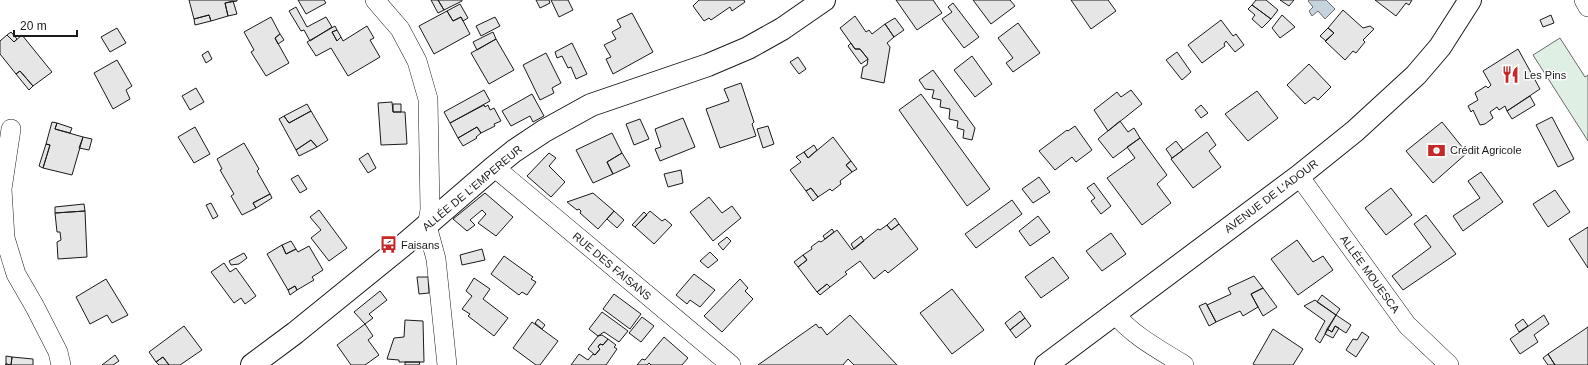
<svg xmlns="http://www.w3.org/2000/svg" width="1588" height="365" font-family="Arial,sans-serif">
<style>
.green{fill:#e0efe3;stroke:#6a6a6a}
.water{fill:#c6d2dc;stroke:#6a6a6a}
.building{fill:#e6e6e6;stroke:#1a1a1a}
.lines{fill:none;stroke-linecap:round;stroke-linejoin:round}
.minor-casing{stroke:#1a1a1a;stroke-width:20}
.tertiary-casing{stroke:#1a1a1a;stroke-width:24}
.secondary-casing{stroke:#1a1a1a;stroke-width:24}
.minor{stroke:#fff;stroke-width:19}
.tertiary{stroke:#fff;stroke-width:22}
.secondary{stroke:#fff;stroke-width:22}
.labels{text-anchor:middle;stroke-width:3;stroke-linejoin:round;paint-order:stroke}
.poi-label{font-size:11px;fill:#1a1a1a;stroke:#fff;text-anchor:start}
.street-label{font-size:11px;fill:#1a1a1a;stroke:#fff}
</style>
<rect width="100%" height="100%" fill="#fff"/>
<path class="green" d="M1560,38L1585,77L1588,75V141L1533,55Z"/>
<path class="water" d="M1309,0H1326L1335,9L1325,19L1318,11L1312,16L1309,11L1313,7L1308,1Z"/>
<path class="building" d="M189,0H237V1L225,3L228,16L211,21L209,15L194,19Z
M298,0H324L326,3L306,14Z
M431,0H438L444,10L438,13Z
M438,0H462V1L444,10Z
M536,0H549L550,3L540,8Z
M551,0H568L573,10L559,17Z
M699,0H744L745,2L732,11L730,7L711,20L709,18L704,21L693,6Z
M896,0H933L942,13L917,30Z
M973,0H1010L1015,6L991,24Z
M1071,0H1108L1116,11L1091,29Z
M1256,0H1266L1278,10L1271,19L1252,5Z
M1280,0H1294L1289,6Z
M1375,0H1412L1409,5L1406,3L1396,16Z
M233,1L237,14L228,16L225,3Z
M953,3L979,37L964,48L942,19L952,12L948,7Z
M460,4L468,18L463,21L461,17L453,21L447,11Z
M1252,5L1271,19L1262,28L1252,19L1255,15L1248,9Z
M296,7L307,27L326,17L332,27L310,41L304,30L301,31L289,11Z
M1343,10L1363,28L1370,26L1374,29L1363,40L1365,42L1356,53L1353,51L1345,60L1325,41L1334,33L1328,28Z
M447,11L453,21L461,17L470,34L434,54L419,26Z
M632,13L653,52L613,74L606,59L611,57L604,45L616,39L612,32L621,27L617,20Z
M209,15L211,21L195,25L194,19Z
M1282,15L1295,27L1280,38L1272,28Z
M1551,15L1554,23L1543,27L1540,20Z
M855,16L866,32L869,30L872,34L885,24L894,37L887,43L890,47L884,83L861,78L863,67L867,65L868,59L860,49H855L840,28Z
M271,17L280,34L275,38L289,63L266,76L251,52L254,50L244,32Z
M495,17L500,26L481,36L476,26Z
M895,18L904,30L894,37L885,24Z
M1221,20L1233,36L1236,34L1244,45L1235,52L1226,41L1224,44L1225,46L1202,63L1188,45Z
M1018,23L1040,53L1013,72L1006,63L1013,58L998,38Z
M335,26L337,30L332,32L337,41L341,37L343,41L367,26L374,38L370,40L380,57L348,76L331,48L316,56L307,42Z
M117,28L126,43L110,52L101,37Z
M1328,28L1334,33L1326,41L1320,36Z
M337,30L341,37L337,41L332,32Z
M11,32L17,39L14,42L7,35Z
M493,32L496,39L477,50L473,42Z
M280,34L284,40L278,44L275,38Z
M7,35L14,42L22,35L52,72L33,86L20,71L16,74L0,54V41Z
M496,39L514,70L489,84L471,53Z
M572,43L587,74L576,79L571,67L568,68L562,56L557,58L555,52Z
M851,43L855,49H860L868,59L861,64L848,46Z
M1518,49L1540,89L1507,111L1505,106L1499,110L1497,107L1490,112L1493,118L1485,124L1480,125L1473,110L1471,112L1468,106L1478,100L1475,93L1486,86L1488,88L1491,85L1483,71Z
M208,51L212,59L206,63L202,55Z
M1177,52L1191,72L1182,80L1166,60Z
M546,53L561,83L552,88L554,93L540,100L523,65Z
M972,56L992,84L975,97L954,70Z
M798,57L806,69L799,74L790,62Z
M117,60L132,86L126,90L130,99L113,109L94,73Z
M1309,64L1331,87L1318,100L1314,97L1305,104L1287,85Z
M933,70L975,128L972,140L963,138L964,130L957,128L958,121L949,119L950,109L940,107L941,100L932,98L934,90L925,89L919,80Z
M20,71L33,86L29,90L16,74Z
M741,83L754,122L752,124L756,136L720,148L706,109L729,101L724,89Z
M196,88L204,102L190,110L182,96Z
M484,90L490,101L450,123L444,112Z
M1131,90L1142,104L1108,131L1094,110L1117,92L1121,97Z
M1257,91L1278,118L1248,141L1225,114Z
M532,94L544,116L533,122L530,116L511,126L502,111Z
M921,94L990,189L967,206L899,110Z
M1530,96L1535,105L1512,119L1507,111Z
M392,102L393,112H405L407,144L381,145L378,103Z
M307,104L311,111L289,123L284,116Z
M393,104H401V112H393Z
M484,105L485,107L488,105L490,110L494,108L501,121L494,124L495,126L481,133L477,127L458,138L450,123Z
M1201,105L1208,113L1201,118L1195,110Z
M311,111L328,140L317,147L311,140L296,150L279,119L284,116L289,123Z
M1552,117L1574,159L1558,167L1536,125Z
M683,118L695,147L660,161L655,149L661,147L655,129Z
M640,119L649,139L634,145L626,124Z
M1120,121L1128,132L1134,128L1140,138L1113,158L1098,139Z
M52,122L57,123L55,129L83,137L72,175L43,168L50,145L46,144Z
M1442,122L1467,153L1433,183L1406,151Z
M57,123L72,128L70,133L55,129Z
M768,126L774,144L763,148L757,129Z
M1075,126L1092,150L1076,162L1072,157L1055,170L1039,151L1067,130L1068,131Z
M195,127L210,154L194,163L178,137Z
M477,127L481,133L476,137L477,138L463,146L458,138Z
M1207,132L1216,145L1209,151L1221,167L1193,188L1171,159Z
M612,133L622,153L607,162L613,174L593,183L576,150Z
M83,137L92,139L89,150L79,148Z
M833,137L851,161L846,165L852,172L840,181L841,184L832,191L830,189L818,197L811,188L806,191L790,170L801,162L796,157L804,152L808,158Z
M1140,138L1167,175L1157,184L1171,203L1142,225L1107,178L1135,158L1127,147Z
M311,140L317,147L299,156L296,150Z
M1176,141L1183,150L1172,158L1166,149Z
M244,143L259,169L257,171L270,194L253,203L256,208L242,215L231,196L234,194L220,170L222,169L217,159Z
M46,144L50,145L43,168L39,166Z
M814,145L817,150L808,158L804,152Z
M368,153L376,168L368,173L359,159Z
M549,153L556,158L549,166L565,182L551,197L527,176Z
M622,153L630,166L613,174L607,162Z
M851,161L857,169L852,172L846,165Z
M681,170L683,183L668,187L664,174Z
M1481,172L1503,202L1463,231L1453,216L1480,198L1468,181Z
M298,175L307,189L300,193L291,179Z
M1039,177L1050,192L1033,203L1022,189Z
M1094,183L1111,206L1101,214L1091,201L1095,198L1087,188Z
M811,188L818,197L813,201L806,191Z
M1391,188L1412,215L1386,235L1365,208Z
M1555,190L1570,212L1548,227L1533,204Z
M485,193L513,217L496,236L478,223L486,214L482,210L470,220L475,225L467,231L453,219Z
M593,193L614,211L598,229L580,213L581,211L579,209L577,210L567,202Z
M270,194L272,198L256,208L253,203Z
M709,197L722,213L732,206L741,218L713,241L690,212Z
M1012,200L1022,214L976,248L965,234Z
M211,203L218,216L213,219L206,205Z
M84,204L85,211L55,213V207Z
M319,210L347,248L329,261L311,238L321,230L310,217Z
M85,211L87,257L58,259L57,242L61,240L60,232H57L55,213Z
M614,211L624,220L617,228L607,219Z
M650,211L662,221L665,219L672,225L654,244L635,227Z
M644,212L647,215L635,227L632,225Z
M1426,215L1456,254L1403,290L1392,276L1431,247L1414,224Z
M1038,216L1050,232L1030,246L1019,231Z
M895,218L899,224L891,230L887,225Z
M899,224L918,249L888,273L885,270L874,279L860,261L845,272L847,274L830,287L827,284L817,292L798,267L807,260L803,255L812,249L811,247L819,241L821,242L837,230L852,250L878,229L880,230L887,225L891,230Z
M1588,227V268L1569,239Z
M832,229L834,232L825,239L823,236Z
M1111,233L1126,254L1102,271L1086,251Z
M861,236L864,241L854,249L851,244Z
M727,237L731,241L723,250L718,244Z
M1297,240L1313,262L1323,256L1333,270L1298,295L1271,259Z
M291,241L296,249L286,254L282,245Z
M282,245L286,254L296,249L298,252L309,246L323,270L312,277L314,280L297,290L295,286L288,290L267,254Z
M482,249L485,260L462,265L460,255Z
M710,252L718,260L708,268L700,261Z
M244,253L247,258L239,264L231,265L229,261Z
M803,255L807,260L798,267L794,262Z
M504,256L533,277L531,279L536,282L527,295L522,292L519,295L491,274Z
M1053,257L1069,278L1041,298L1025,277Z
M224,263L230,272L236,268L256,296L245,304L241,298L234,303L211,272Z
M694,274L715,290L700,307L690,300L687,304L676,295Z
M1254,276L1263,288L1251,294L1258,307L1243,316L1240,311L1216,322L1207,305L1231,294L1228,288Z
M417,277H428L429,293L419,294Z
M474,278L490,289L483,299L508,318L494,336L468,316L470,314L462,309L472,296L466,291Z
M106,279L128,315L112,323L107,315L90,324L76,297Z
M740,279L748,288L745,291L753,299L722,332L704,316Z
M827,284L830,287L820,295L817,292Z
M295,286L297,290L290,295L288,290Z
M1263,288L1277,307L1263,316L1251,294Z
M952,289L984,330L952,354L920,313Z
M380,291L387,300L369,314L373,318L365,324L354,312Z
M614,294L641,314L630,329L603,309Z
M1322,295L1340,309L1336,315L1317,302Z
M1315,300L1336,315L1320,343L1315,339L1325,321L1304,306Z
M1206,303L1216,322L1209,326L1199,306Z
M1020,311L1025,318L1010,330L1005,323Z
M602,312L628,331L619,342L604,332L598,336L589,329Z
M850,315L897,365H854L848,359L843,365H758L816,324L819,328L821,327L827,335Z
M1336,315L1351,325L1346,333L1335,326L1332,332L1327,329Z
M1544,315L1549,324L1534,335L1538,342L1520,354L1510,339Z
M642,317L654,326L641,342L629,333Z
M1025,318L1031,326L1016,338L1010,330Z
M538,319L545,325L542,329L535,323Z
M1523,319L1528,326L1519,332L1515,325Z
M405,320L423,321L424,362H399V360L387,359L394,338L404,337Z
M532,322L558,341L540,365H536L513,348Z
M365,324L373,336L368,340L379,355L365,365H351L337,345Z
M184,326L202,350L180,365H169L163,357L156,362L149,352Z
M1335,326L1339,328L1333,338L1325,334L1327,329L1332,332Z
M1588,327V365H1555L1548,354Z
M1273,329L1303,349L1293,365H1255L1253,364Z
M1362,332L1369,337L1356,357L1346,350L1353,339L1357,340Z
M602,335L608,339L603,345L600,344L598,347L600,349L595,355L588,349L598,336Z
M664,337L688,358L682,365H651L649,363L647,365H637L642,359L645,360Z
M608,339L616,345L614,347L617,349L606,365H571L579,354L588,360L593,354L595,355L600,349L598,347L600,344L603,345Z
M1548,354L1555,365H1548L1543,358Z
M115,355L119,361L113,365H102Z
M6,356L12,357L11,365L6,364Z
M12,357L33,359V365H5L6,364L11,365Z
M163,357L169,365H159L156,362Z
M405,362H420L419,365H405Z"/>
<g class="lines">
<defs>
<path id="minor" d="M375,0L400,29L417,61L428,99L430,210L427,226L436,259L447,365
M1584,0L1588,7
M11,129L2,189L5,238L16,274L35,307L58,352L61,365
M494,167L731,365
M1299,176L1407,325L1449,365
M1115,314C1133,336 1160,350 1184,365"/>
<path id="tertiary" d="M252,365L295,333L406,243L494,167L514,151L544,131L591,105L708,65L748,48L782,29L824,0"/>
<path id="secondary" d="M1046,365L1299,176L1355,131L1416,75L1440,47L1470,0"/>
</defs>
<use href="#minor" class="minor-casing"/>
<use href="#tertiary" class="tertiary-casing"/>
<use href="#secondary" class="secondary-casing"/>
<use href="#minor" class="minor"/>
<use href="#tertiary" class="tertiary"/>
<use href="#secondary" class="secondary"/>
</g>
<defs>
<symbol id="restaurant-bare" viewBox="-9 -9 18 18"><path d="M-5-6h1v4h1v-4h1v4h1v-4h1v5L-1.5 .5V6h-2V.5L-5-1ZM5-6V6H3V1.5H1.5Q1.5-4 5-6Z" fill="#c62828" stroke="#fff" stroke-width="2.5" paint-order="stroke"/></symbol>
<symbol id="bank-bare" viewBox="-9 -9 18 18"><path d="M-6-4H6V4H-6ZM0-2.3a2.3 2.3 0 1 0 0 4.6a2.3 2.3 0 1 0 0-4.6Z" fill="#c62828" stroke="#fff" stroke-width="2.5" paint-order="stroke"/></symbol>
<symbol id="bus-bare" viewBox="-9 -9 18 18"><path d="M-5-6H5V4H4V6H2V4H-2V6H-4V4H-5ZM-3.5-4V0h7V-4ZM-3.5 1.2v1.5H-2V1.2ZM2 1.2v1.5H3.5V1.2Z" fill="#c62828" stroke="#fff" stroke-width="2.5" paint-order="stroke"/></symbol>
</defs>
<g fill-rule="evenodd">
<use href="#restaurant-bare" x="1498" y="62" width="25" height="25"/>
<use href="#bank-bare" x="1424" y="138" width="25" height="25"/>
<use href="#bus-bare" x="376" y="232" width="25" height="25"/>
</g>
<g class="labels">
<g class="poi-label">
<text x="1524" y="79">Les Pins</text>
<text x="1450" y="154">Crédit Agricole</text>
<text x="401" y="249">Faisans</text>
</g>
<g class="street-label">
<text transform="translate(472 188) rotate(-40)" y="4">ALLÉE DE L'EMPEREUR</text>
<text transform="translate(1271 196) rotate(-37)" y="4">AVENUE DE L'ADOUR</text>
<text transform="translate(612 266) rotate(40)" y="4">RUE DES FAISANS</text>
<text transform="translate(1370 274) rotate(54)" y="4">ALLÉE MOUESCA</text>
</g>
</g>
<path d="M14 30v6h63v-6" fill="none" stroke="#1a1a1a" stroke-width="2"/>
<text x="20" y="30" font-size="12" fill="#1a1a1a" stroke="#ffffff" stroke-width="3" paint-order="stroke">20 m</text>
</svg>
